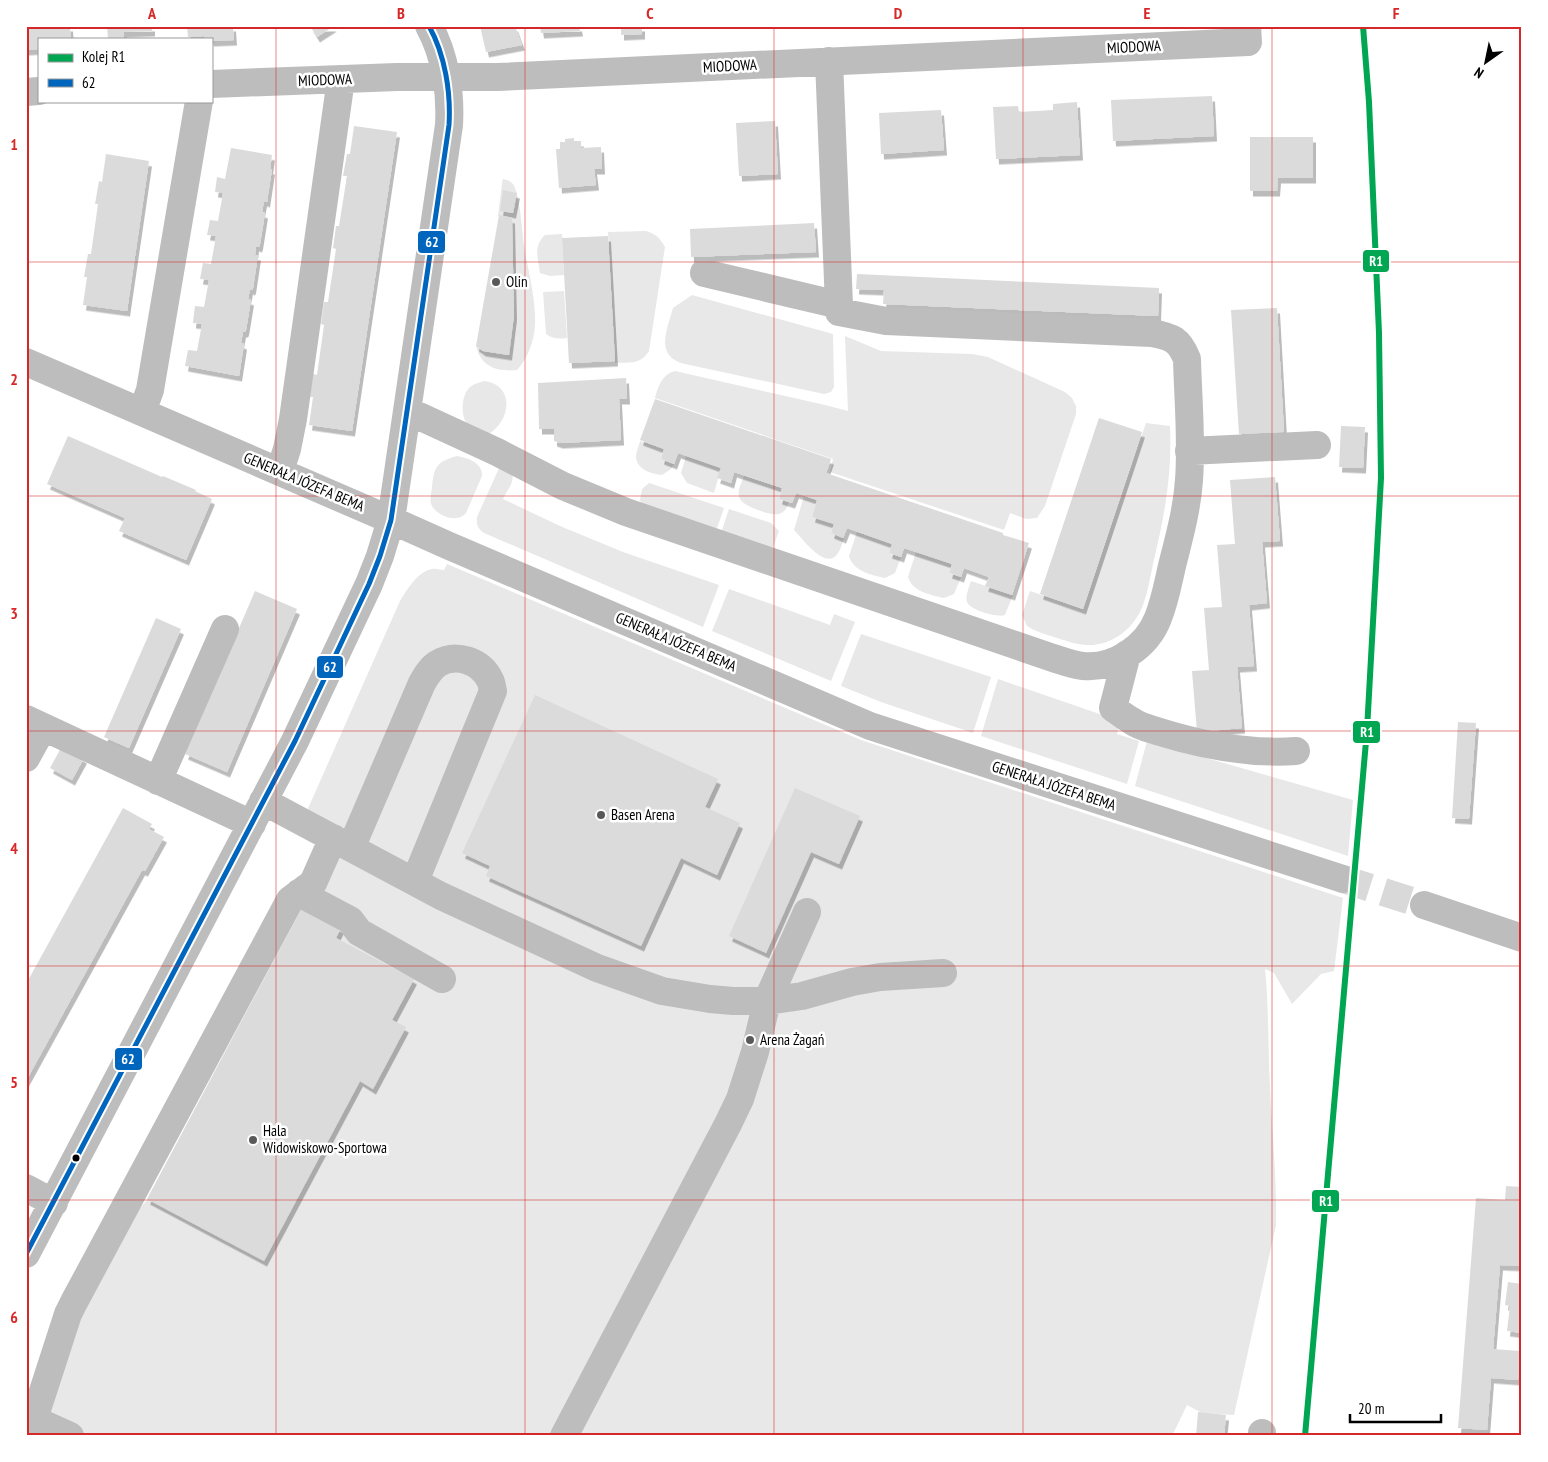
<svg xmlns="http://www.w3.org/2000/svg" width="1548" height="1462" font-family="'PT Sans Narrow',sans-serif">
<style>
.green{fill:#e8e8e8}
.building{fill:#dbdbdb;filter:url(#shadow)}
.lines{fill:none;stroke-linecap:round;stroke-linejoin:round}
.minor-tunnel{stroke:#d9d9d9;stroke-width:28;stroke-dasharray:28 14;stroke-linecap:butt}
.minor{stroke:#bdbdbd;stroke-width:28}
.bus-1-casing{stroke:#fff;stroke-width:9}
.bus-1{stroke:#0065bd;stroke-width:5}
.rail-1-casing{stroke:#fff;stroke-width:10}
.rail-1{stroke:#00a651;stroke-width:6}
.grid{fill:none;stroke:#d62828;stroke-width:1;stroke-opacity:0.55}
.poi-dot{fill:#595959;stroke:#fff;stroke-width:2}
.bus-dot{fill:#000;stroke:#fff;stroke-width:2}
.labels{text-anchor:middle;stroke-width:5;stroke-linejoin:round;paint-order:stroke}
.street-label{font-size:15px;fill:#000;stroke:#fff}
.poi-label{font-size:15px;fill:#000;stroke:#fff;text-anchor:start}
.line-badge{stroke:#fff;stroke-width:2}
.badge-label{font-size:14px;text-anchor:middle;font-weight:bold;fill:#fff}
.neatline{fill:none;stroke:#d62828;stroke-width:2}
.grid-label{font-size:16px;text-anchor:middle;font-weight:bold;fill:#d62828}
</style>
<defs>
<filter id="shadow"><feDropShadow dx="3" dy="5.5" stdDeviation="0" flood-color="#0004"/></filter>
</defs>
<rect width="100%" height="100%" fill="#fff"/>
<path class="green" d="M503,179C507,180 511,181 513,184C520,194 522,232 524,245C528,271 536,298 535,325C534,341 528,358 517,370C497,372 481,367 476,346L483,351L508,355L514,316L512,218L498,216L502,183Z
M646,231C656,234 660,238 665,247L649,351C640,365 630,362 615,363L608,232Z
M562,234L564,275L550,276L540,273C538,259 533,246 545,235Z
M564,291L567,338C559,339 553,339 546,334L543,292Z
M692,295L833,334L834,387L831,392L824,394L685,364C654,356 667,330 673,308Z
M845,336L881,351L972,354L988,357L1065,392L1072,398L1076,406V414L1045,506L1037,518L1026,519L1010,513L1004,530L830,472L833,459L655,398C658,387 662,374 675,371L825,405L848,411Z
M484,381C516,385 511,422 487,435C482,432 474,430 469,426C460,418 461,397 469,388C473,384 478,383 484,381Z
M1146,423L1170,426C1172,470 1166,508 1156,551C1151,570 1149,592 1141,610C1131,631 1110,646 1087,645C1077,645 1067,641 1057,638C1049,635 1040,633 1032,629L1027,626L1022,615L1030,591L1083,609Z
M640,441L664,449L661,459L674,464L671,469L662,475C652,474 637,470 636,457C636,452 639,446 640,441Z
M457,456C468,458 483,463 482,476L466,513C457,524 436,516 431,504C430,499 431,493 432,488C434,467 436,462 457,456Z
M686,456L721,468L714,493L687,483L681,473Z
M500,466L512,473C515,483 507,490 503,499L560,526L623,552L719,585L703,627L484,533C478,529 476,525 477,517Z
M744,476L782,488L779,499L789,502C787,508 785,512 779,514C771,516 743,506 740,499C736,492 742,482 744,476Z
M649,483L724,508L716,531L642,504L640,500L642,489Z
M804,496L817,500L812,517L834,524L831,533L844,538C842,543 841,549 838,553C826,572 803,539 794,530Z
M729,509L771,523L779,531L772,550L721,533Z
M857,532L892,544L889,553L901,557L895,573L885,578C871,575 853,571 849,556Z
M916,552L952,564L949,573L961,577L954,594L944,598C930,595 912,591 908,577Z
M447,564L861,740L1343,898L1334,971L1321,974L1292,1004L1274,973L1265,969C1269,1008 1268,1048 1270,1088C1272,1133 1277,1179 1276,1225L1234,1415L1202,1413L1187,1405L1172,1436H44L77,1321L129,1221L147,1200L336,840L302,822L400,601C407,590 417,572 432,569C435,568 441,570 444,570Z
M971,581L1013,595L1005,615C997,618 970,610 967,602C965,596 969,588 971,581Z
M729,589L830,625L834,614L855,622L831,681L712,631Z
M861,634L991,677L973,733L881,702L841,686Z
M998,679L1120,721L1117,734L1139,741L1127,784L981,736Z
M1147,741L1353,800L1348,856L1135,786Z"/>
<path class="building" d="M26,26H70L71,39H39V49L26,50Z
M107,26H152V31L124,32V38L108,39Z
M187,26H233L234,40L211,41V39H204V36L188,37Z
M310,26H334L317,37Z
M480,26H515L522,45L486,52Z
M540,26H579L580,31L541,33Z
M621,26H642V34L621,35Z
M1212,96L1214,136L1113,141L1111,100Z
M1077,102L1080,155L996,159L993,107L1018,106L1019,112L1053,110V104Z
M941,110L944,150L881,154L879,113Z
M775,121L778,174L739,176L736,123Z
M354,126L397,132L352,431L309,425L313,397H310L313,374L317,375L324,325L321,324L324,302H328L336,249L333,248L336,226H339L347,176H343L347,154H350Z
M1250,137H1313V178H1278L1277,191H1250Z
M574,138V141H581V148L601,147L602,169H594L596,185L559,188L556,149H560V142H565V139Z
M231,148L272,155L270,169H272L267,202L264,201L262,212L265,213L260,244L259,247L256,246L255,255H258L253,288L252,290L250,289L248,299L251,300L246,330L245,332H243L241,343L244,344L239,376L185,366L188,350L197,351L202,324L193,323V322L195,306L204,307L209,280L200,279L203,263L211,264L216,236L207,235L210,220L218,221L223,193L215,192L217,177L225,179Z
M106,154L149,161L127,311L83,305L87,277H84L88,254H91L98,204H95L99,181L102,182Z
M503,190L517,193L513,213L500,211Z
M499,215L512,218L514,315L509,355L483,351L476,346Z
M814,223L816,252L691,257L690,229Z
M608,236L615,361L569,363L562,238Z
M857,274L1159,288L1158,316L883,304L884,290L856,289Z
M1277,308L1284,432L1239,434L1231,310Z
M626,378L627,399H619L621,440L560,443L554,441V429H539L538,383Z
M655,399L831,459L826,473L1003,533V535L1029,543L1012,595L985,586L989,577L964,568L961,577L949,573L952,564L904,548L901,557L889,553L892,544L847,528L843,538L831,533L834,524L812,517L817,500L796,493L792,503L779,499L782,488L734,472L731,483L717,478L721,468L678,453L674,464L661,459L664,449L640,440Z
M1099,418L1142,432L1083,609L1040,594Z
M1341,426L1365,427L1363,468L1339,467Z
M68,436L162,477L163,476L196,490L195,491L212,499L186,560L119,531L125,518L47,484Z
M1275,477L1280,541L1262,542L1267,603L1249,605L1254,666L1237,667L1242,728L1197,732L1192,671L1209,670L1204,608L1222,607L1217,545L1235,544L1230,480Z
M255,591L297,609L227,772L185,754Z
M156,618L181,629L129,748L104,737Z
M535,695L718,779L705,807L740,823L717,875L681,858L641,946L486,876L490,866L462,853Z
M1458,722L1476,723L1469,819L1452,818Z
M62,746L84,758L72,780L50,768Z
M795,788L860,816L839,864L811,852L766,953L729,936Z
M123,808L152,824L149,829L164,837L145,871L142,870L26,1081V984Z
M302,908L341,928L336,938L414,979L392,1020L406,1027L373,1089L360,1081L264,1261L147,1199Z
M1506,1186L1522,1187V1266L1500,1265L1493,1349L1520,1351L1518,1380L1491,1378L1487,1430L1458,1428L1476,1198L1505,1200Z
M1508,1282L1522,1284V1333L1507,1331L1510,1306L1505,1305Z
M1198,1412L1226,1415L1224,1436H1196Z"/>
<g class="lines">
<path class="minor-tunnel" d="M1343,879L1424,905"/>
<path class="minor" d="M829,61L839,305
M211,84L397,77H497L1248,42L1247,26
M26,92L39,91
M26,362L391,520L447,545L870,726L1343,879
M408,411L497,452L563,486L626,512L1053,658C1063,661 1073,665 1083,666C1114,669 1147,647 1158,618C1165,601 1168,583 1172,566C1179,538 1187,510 1189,480C1192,440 1188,399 1187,359C1179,339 1172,337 1152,333L886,321L839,312V305L704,273
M142,412L150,390L199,101
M1189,451L1317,445
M280,471L287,449L293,419L341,79
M1127,654L1113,708C1119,712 1125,717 1132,721C1140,727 1151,729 1160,732C1202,745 1252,754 1296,751
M26,719L252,824
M26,758L43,727
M158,781L225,629
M263,801L441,896L597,968L662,991L710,999L733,1001H767L802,996L852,982L880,977L943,973
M351,848L422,683C426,676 430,669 437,664C456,652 481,661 490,680C492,683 492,688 493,691L415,881
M299,893L350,920L359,932L442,979
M1424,905L1522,938
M26,1188L54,1203
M26,1254L295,741L369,584L380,556L391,520L449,125C451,92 445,55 429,26
M26,1416L70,1436
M34,1419L68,1314L74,1302L290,900L313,883L333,838
M564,1436L728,1124L740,1099L755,1052L767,1001L807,912
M1262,1436V1433"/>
<defs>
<path id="bus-1" d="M26,1254L295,741L369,584L380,556L391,520L449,125C451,92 445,55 429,26"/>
</defs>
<use href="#bus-1" class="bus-1-casing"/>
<use href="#bus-1" class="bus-1"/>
<defs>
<path id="rail-1" d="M1305,1436L1367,730L1381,478L1379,333L1369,102L1363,26"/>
</defs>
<use href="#rail-1" class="rail-1-casing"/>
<use href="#rail-1" class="rail-1"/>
</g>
<path class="grid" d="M276,26V1436M525,26V1436M774,26V1436M1023,26V1436M1272,26V1436M26,262H1522M26,496H1522M26,731H1522M26,966H1522M26,1200H1522"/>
<g class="poi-dot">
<circle cx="496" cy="282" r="5"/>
<circle cx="601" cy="815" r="5"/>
<circle cx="750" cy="1040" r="5"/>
<circle cx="253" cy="1140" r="5"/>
</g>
<circle class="bus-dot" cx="76" cy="1158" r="4.5"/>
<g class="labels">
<g class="street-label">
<text transform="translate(1134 47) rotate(-3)" y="5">MIODOWA</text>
<text transform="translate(730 66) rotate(-3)" y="5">MIODOWA</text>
<text transform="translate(325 80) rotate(-2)" y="5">MIODOWA</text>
<text transform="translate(304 482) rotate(23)" y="5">GENERAŁA JÓZEFA BEMA</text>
<text transform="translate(676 642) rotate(23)" y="5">GENERAŁA JÓZEFA BEMA</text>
<text transform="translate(1054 786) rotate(18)" y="5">GENERAŁA JÓZEFA BEMA</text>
</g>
<g class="poi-label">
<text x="506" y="287">Olin</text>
<text x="611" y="820">Basen Arena</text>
<text x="760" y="1045">Arena Żagań</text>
<text x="263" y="1136">Hala<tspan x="263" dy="17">Widowiskowo-Sportowa</tspan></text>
</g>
</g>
<g class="line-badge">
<rect x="417" y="230" width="29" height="24" rx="5" fill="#0065bd"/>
<rect x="1362" y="249" width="28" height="24" rx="5" fill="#00a651"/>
<rect x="316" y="655" width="28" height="24" rx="5" fill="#0065bd"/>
<rect x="1352" y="720" width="29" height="24" rx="5" fill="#00a651"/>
<rect x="114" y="1047" width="29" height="24" rx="5" fill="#0065bd"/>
<rect x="1311" y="1189" width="29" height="24" rx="5" fill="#00a651"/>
</g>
<g class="badge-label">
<text x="432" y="247">62</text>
<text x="1376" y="266">R1</text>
<text x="330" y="672">62</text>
<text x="1367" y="737">R1</text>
<text x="128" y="1064">62</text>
<text x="1326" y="1206">R1</text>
</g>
<rect width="1548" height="1462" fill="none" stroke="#ffffff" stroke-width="55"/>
<rect x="38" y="38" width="175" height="65" fill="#ffffff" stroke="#999999"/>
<rect x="48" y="54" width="25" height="8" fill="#00a651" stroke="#999999"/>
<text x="82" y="62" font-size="15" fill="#000000">Kolej R1</text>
<rect x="48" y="79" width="25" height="8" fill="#0065bd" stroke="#999999"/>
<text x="82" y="88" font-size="15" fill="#000000">62</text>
<g transform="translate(1486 62) rotate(213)" stroke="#ffffff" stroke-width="4" paint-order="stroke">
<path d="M0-4L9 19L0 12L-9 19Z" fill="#000000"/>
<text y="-8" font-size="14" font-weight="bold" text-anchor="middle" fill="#000000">N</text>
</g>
<path d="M1350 1414v8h91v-8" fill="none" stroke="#000000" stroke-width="2.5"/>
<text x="1358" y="1414" font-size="15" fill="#000000" stroke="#ffffff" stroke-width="4" paint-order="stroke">20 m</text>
<rect x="28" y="28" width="1492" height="1406" class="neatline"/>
<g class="grid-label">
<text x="152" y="19">A</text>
<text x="401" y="19">B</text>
<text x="650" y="19">C</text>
<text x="898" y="19">D</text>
<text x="1147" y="19">E</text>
<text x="1396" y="19">F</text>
<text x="14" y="150">1</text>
<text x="14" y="385">2</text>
<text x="14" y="619">3</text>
<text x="14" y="854">4</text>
<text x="14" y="1088">5</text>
<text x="14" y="1323">6</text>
</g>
</svg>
